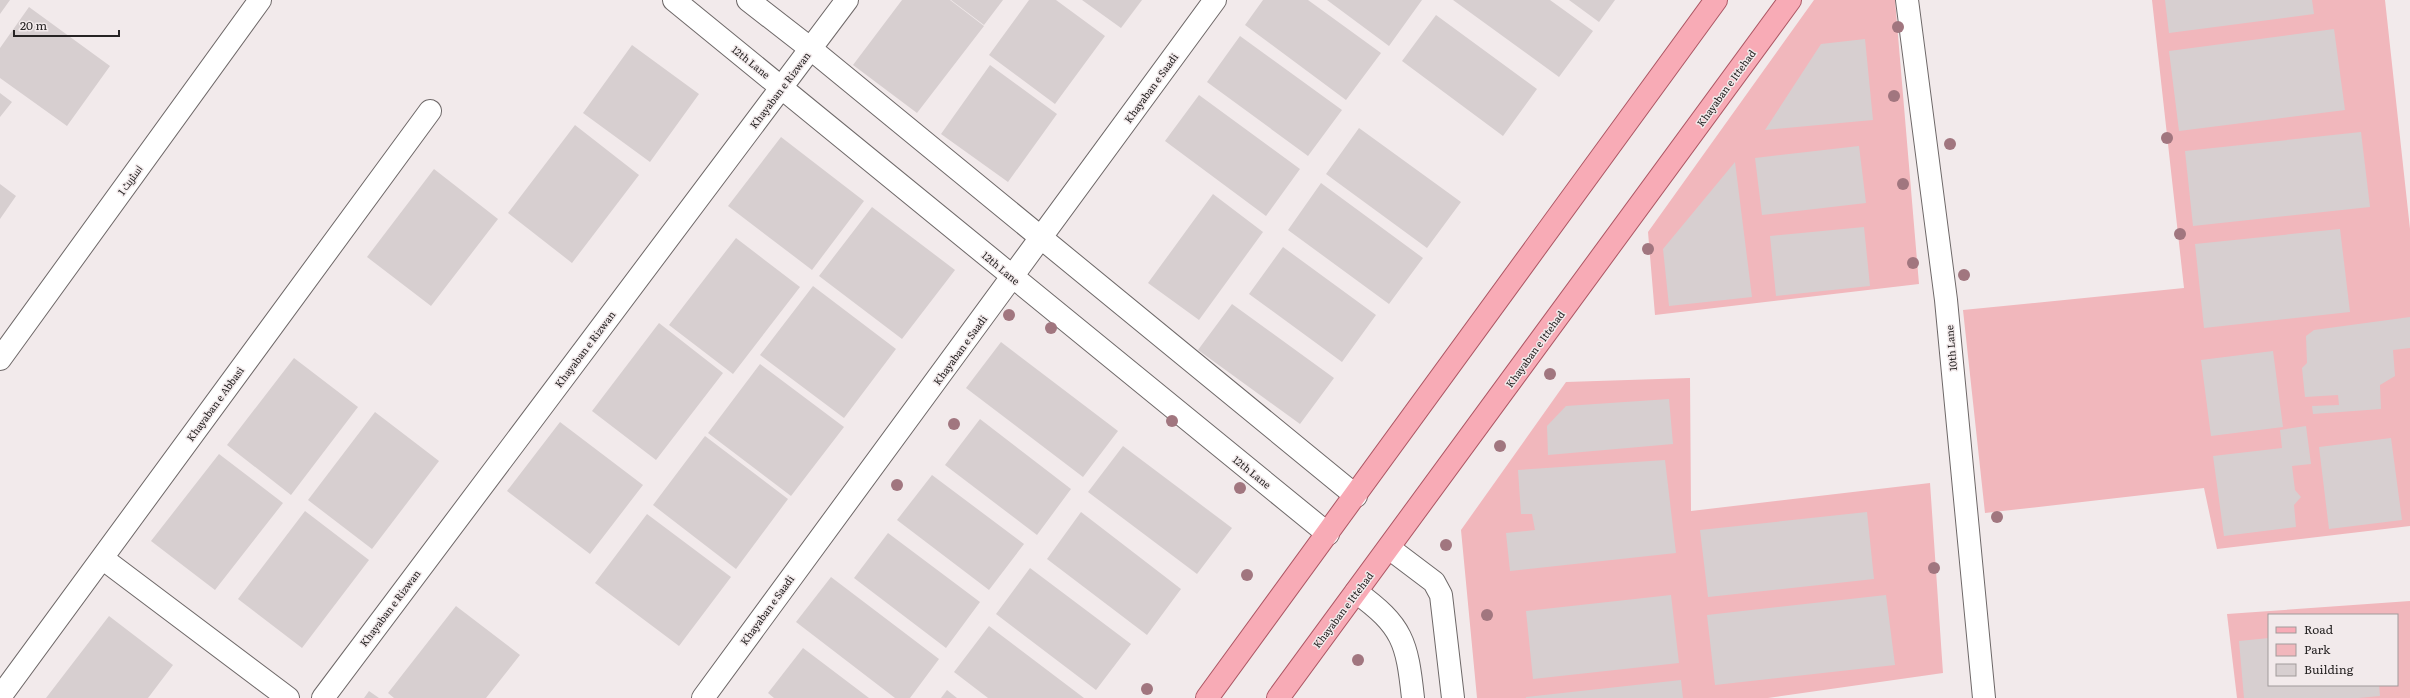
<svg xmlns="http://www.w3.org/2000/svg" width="2410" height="698" font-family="Literata,Cairo,serif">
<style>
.green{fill:#f1b7bc;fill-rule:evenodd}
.building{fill:#d7cfd0}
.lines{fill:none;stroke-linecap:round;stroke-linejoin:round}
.street-casing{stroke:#6e6868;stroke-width:24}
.primary-casing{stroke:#ac5764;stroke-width:24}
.street{stroke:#fff;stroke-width:22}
.primary{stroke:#f8abb6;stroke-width:22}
.tree{fill:#a1767f}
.labels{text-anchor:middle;stroke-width:3;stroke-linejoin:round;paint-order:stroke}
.street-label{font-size:10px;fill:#272424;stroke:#f2eaeb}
</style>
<rect width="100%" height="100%" fill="#f2eaeb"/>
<path class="green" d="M1814,0H1895L1919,284L1655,315L1648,232Z
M2152,0H2385L2410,229V526L2217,549L2204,488L1985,513L1963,310L2184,288Z
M1690,378L1691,511L1930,483L1943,673L1768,698H1477L1461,530L1566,382Z
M2410,601V698H2237L2227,614ZM2269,615H2397V685H2269Z"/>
<path class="building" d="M0,0H10L0,14Z
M902,0H950L984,26L917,113L853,65Z
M951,0H1003L984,25Z
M1029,0H1056L1105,36L1055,104L989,55Z
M1082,0H1142L1121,28Z
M1263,0H1308L1381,53L1346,100L1245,25Z
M1327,0H1422L1389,46Z
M1453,0H1550L1593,31L1559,77Z
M1569,0H1615L1599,22Z
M2165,0H2312L2314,14L2169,33Z
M29,7L110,66L67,126L0,78V48Z
M1436,15L1537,89L1503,136L1402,61Z
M2334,29L2345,110L2179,131L2169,51Z
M1240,36L1342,110L1308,156L1207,82Z
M1865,39L1873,120L1765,130L1821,44Z
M632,45L699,94L650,162L583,113Z
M990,65L1057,114L1008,182L941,134Z
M0,93L12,102L0,117Z
M1199,95L1300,169L1266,216L1165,141Z
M575,125L639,175L572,263L508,213Z
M1359,128L1461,202L1427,248L1326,174Z
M2361,132L2370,207L2193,226L2185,151Z
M781,137L864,201L812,270L728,206Z
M1859,146L1866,203L1762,215L1755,158Z
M1735,162L1752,297L1669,306L1663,249Z
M434,169L498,219L431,306L367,257Z
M1321,183L1423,258L1389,304L1288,230Z
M0,184L16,196L0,219Z
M1213,194L1263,232L1199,320L1148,283Z
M872,207L955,270L902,339L819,276Z
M1864,227L1870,286L1776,296L1770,236Z
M2340,229L2350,312L2204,328L2195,244Z
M736,238L800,287L733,374L669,325Z
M1283,247L1376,315L1342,362L1249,294Z
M813,286L896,349L844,418L760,355Z
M1232,304L1334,378L1300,424L1198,350Z
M2410,317V348L2393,350L2395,376L2380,385L2381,409L2313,414L2312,406L2339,405L2338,395L2305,397L2302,368L2307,363L2306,336L2314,330Z
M659,323L723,373L656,460L592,411Z
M1001,342L1118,431L1083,477L966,388Z
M2273,351L2283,427L2211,436L2201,360Z
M294,358L358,407L291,495L227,445Z
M760,364L844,427L791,496L708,433Z
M1669,399L1673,444L1548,455L1547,426L1566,406Z
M375,412L439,461L372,549L308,500Z
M980,419L1071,489L1037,535L945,465Z
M560,422L643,485L590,554L507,491Z
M2306,426L2311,464L2292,466L2295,490L2301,497L2294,505L2296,527L2224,536L2213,456L2282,448L2280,430Z
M705,436L788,499L736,569L653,505Z
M2391,438L2402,520L2329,529L2319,447Z
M1123,446L1232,528L1197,574L1088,492Z
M219,454L283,503L215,590L151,541Z
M1665,460L1676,553L1510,571L1506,533L1535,530L1532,514H1521L1518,470Z
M932,475L1024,544L989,590L897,520Z
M305,511L369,560L302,648L238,599Z
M1081,512L1181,589L1147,635L1047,559Z
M1867,512L1874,579L1708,597L1700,530Z
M647,514L731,577L679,646L595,583Z
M888,533L980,602L946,648L854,578Z
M1030,568L1131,644L1096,690L996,614Z
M831,577L939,659L910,698H895L796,622Z
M1671,595L1679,663L1533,679L1526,611Z
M1886,595L1895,665L1715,685L1707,615Z
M456,606L520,655L486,698H394L388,693Z
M109,616L173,665L148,698H46Z
M989,626L1084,698H988L954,672Z
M2269,638V685H2379L2380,696L2358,698H2244L2239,641Z
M803,648L869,698H774L768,693Z
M1681,680L1683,698H1526V697Z
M947,690L957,698H941Z
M369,691L379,698H364Z"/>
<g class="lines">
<defs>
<path id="street" d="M674,0L1328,534
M748,0L811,49L1356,496
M1907,0L1946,300L1984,698
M0,359L260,0
M1389,548L1434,582L1441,595L1453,698
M102,558L288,698
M1356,592C1403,626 1407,642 1413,698
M0,697L430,111
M323,698L847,0
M703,698L1215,0"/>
<path id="primary" d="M1207,698L1716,0
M1278,698L1790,0"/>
</defs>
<use href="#street" class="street-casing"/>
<use href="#primary" class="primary-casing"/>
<use href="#street" class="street"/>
<use href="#primary" class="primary"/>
</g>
<g class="tree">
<circle cx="1898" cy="27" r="6"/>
<circle cx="1894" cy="96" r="6"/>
<circle cx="2167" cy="138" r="6"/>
<circle cx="1950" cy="144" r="6"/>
<circle cx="1903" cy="184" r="6"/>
<circle cx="2180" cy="234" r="6"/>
<circle cx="1648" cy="249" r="6"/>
<circle cx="1913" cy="263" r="6"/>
<circle cx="1964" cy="275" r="6"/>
<circle cx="1009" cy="315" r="6"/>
<circle cx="1051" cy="328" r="6"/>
<circle cx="1550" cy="374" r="6"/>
<circle cx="1172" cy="421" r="6"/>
<circle cx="954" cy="424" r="6"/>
<circle cx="1500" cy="446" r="6"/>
<circle cx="897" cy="485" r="6"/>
<circle cx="1240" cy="488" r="6"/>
<circle cx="1997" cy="517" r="6"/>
<circle cx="1446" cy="545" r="6"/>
<circle cx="1934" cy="568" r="6"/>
<circle cx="1247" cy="575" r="6"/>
<circle cx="1487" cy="615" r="6"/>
<circle cx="1358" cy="660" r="6"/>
<circle cx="1147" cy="689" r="6"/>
</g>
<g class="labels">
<g class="street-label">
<text transform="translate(751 62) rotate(39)" y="4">12th Lane</text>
<text transform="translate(1151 88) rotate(-54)" y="4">Khayaban e Saadi</text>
<text transform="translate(1726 88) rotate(-54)" y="4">Khayaban e Ittehad</text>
<text transform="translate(780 90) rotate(-53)" y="4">Khayaban e Rizwan</text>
<text transform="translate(130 180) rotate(-54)" y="4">اسٹریٹ 1</text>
<text transform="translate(1001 268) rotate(40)" y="4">12th Lane</text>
<text transform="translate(1951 348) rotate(-95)" y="4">10th Lane</text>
<text transform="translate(585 349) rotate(-53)" y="4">Khayaban e Rizwan</text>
<text transform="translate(1535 349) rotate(-54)" y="4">Khayaban e Ittehad</text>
<text transform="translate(960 350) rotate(-54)" y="4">Khayaban e Saadi</text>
<text transform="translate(215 404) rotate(-54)" y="4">Khayaban e Abbasi</text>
<text transform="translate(1252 472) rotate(39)" y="4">12th Lane</text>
<text transform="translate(390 608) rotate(-53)" y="4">Khayaban e Rizwan</text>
<text transform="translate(767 610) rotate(-54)" y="4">Khayaban e Saadi</text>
<text transform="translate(1343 610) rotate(-53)" y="4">Khayaban e Ittehad</text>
</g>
</g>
<rect x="2268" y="614" width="130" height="72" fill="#f2eaeb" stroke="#a19b9b"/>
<rect x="2276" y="627" width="20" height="6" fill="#f8abb6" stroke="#a19b9b"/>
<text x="2304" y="634" font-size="12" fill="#272424">Road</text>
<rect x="2276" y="644" width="20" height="12" fill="#f1b7bc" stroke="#a19b9b"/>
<text x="2304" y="654" font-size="12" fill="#272424">Park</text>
<rect x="2276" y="664" width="20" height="12" fill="#d7cfd0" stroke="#a19b9b"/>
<text x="2304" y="674" font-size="12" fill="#272424">Building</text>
<path d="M14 30v6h105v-6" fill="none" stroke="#272424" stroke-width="2"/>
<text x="20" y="30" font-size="12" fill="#272424" stroke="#f2eaeb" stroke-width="3" paint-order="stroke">20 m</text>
</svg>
